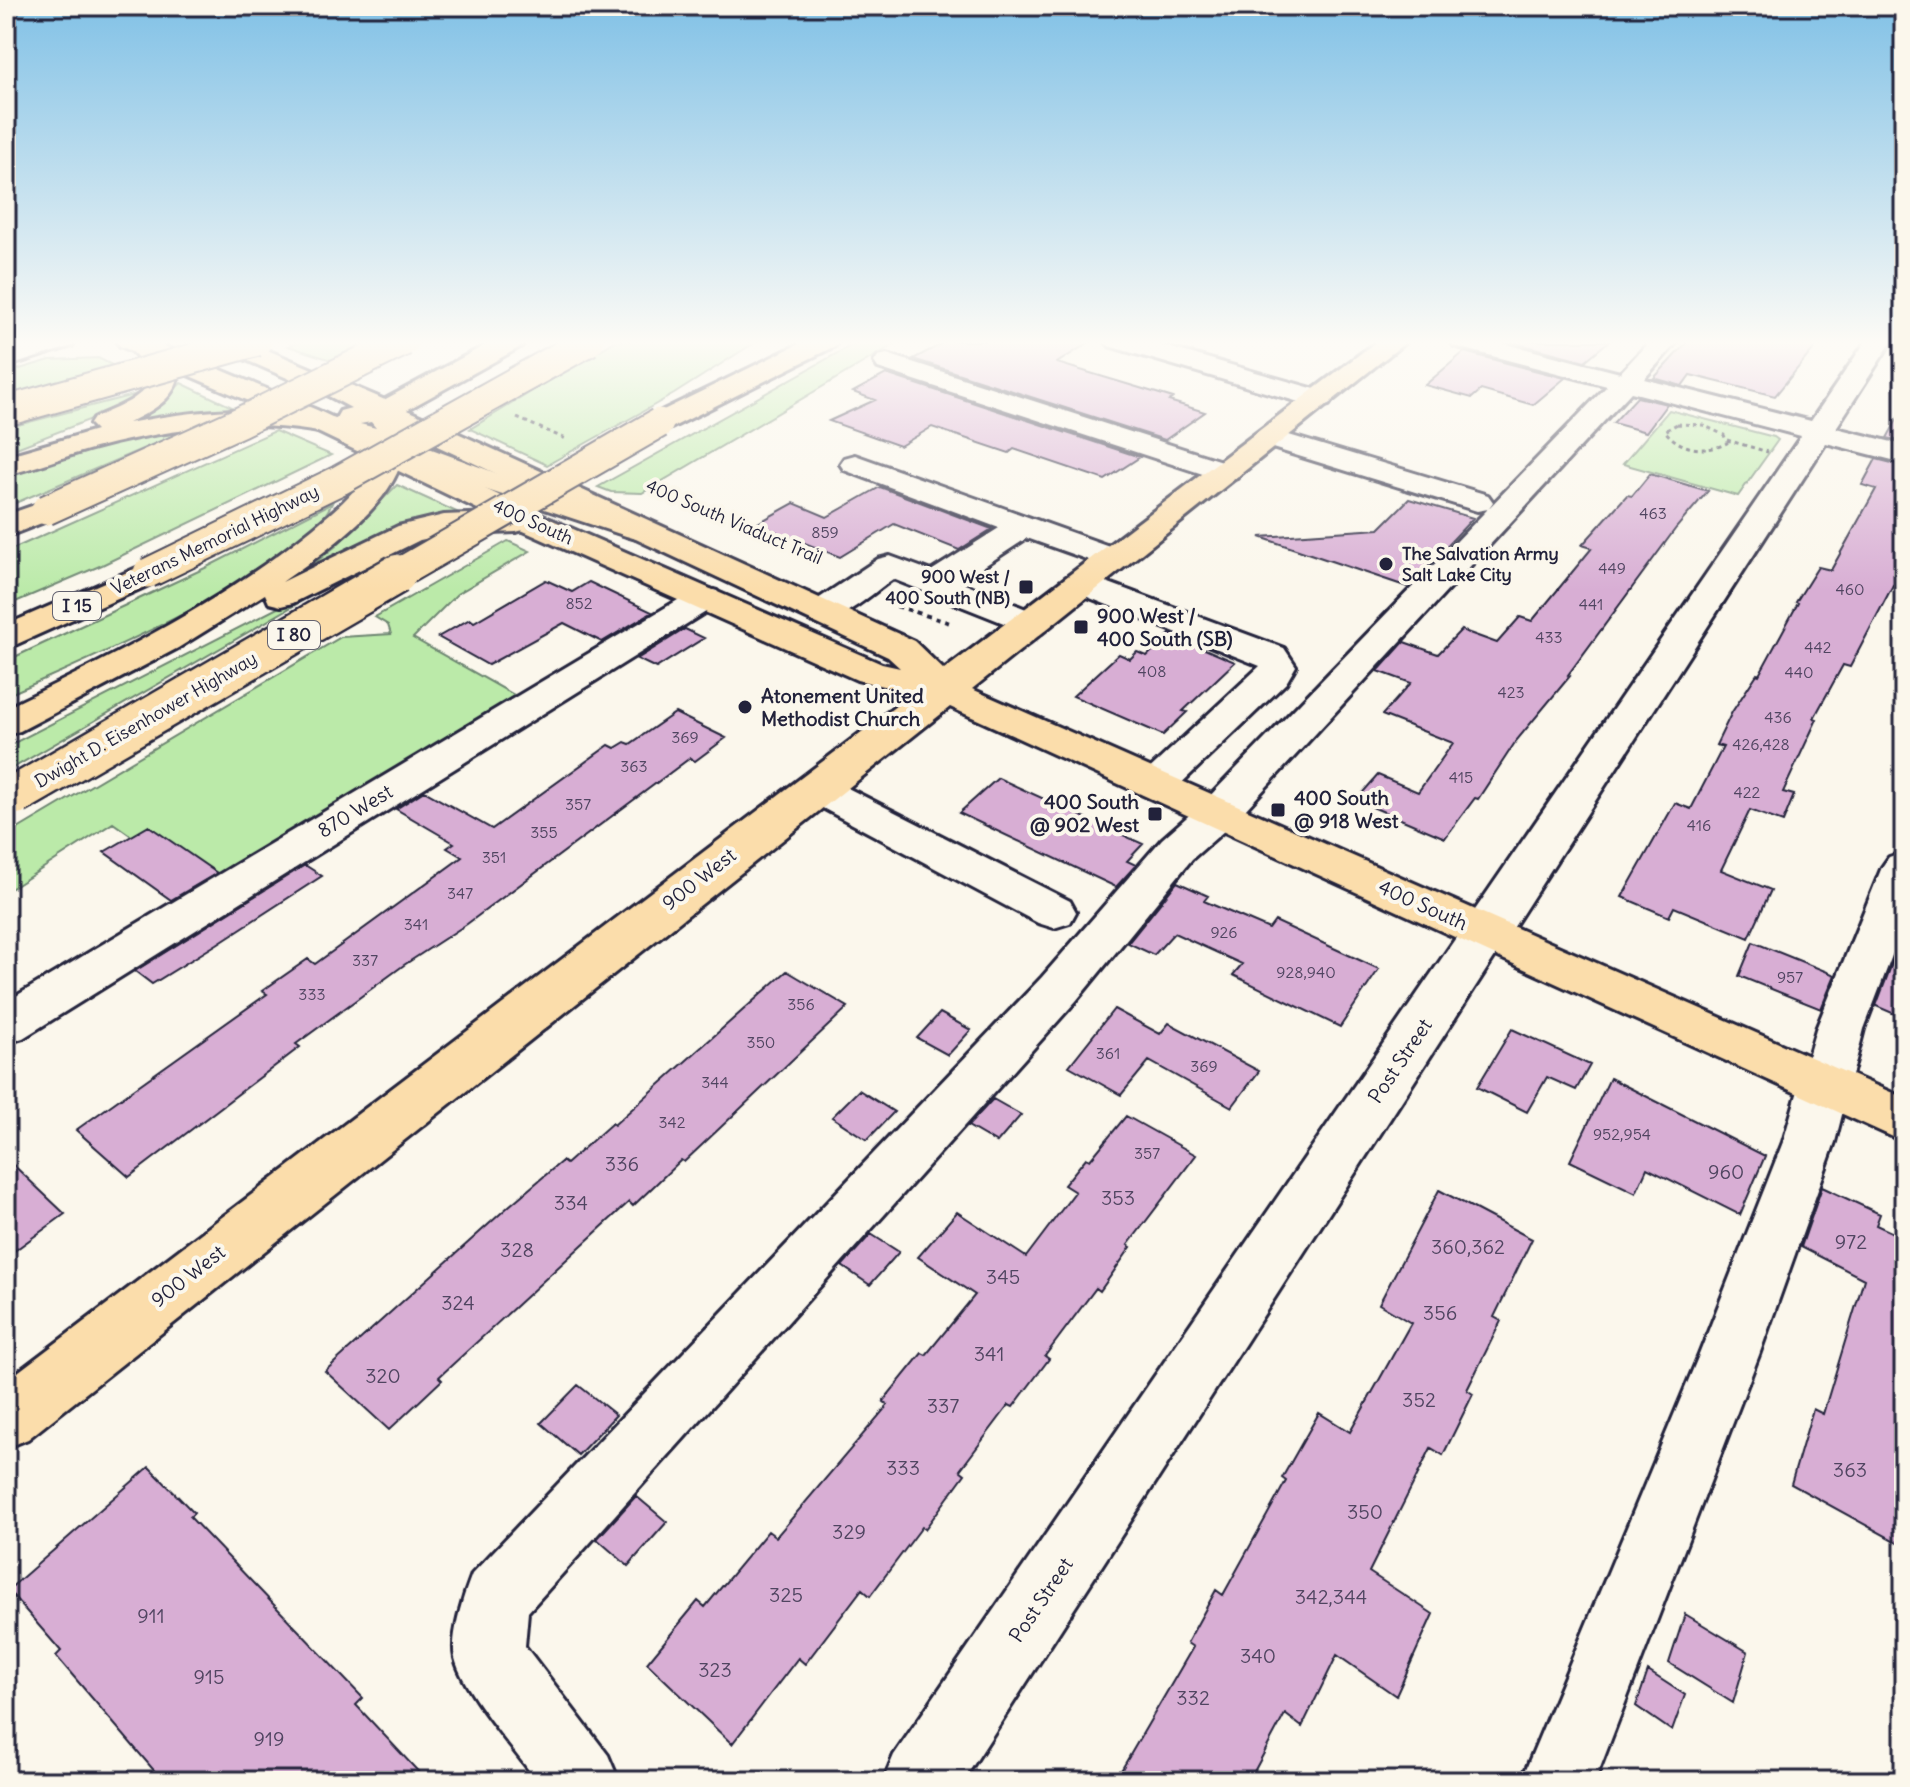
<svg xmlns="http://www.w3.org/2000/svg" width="1910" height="1787" font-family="Delius,sans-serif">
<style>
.green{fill:#bbeaa9;stroke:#6e8672;stroke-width:2}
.building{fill:#d8aed4;stroke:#22223b;stroke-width:2}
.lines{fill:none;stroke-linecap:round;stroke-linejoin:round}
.minor-casing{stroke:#22223b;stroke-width:6}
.major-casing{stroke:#22223b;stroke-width:6}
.highway-casing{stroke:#22223b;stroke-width:6}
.path-far1{stroke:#22223b;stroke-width:3;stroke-dasharray:4 4;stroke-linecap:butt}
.path{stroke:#22223b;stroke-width:4;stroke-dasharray:5 5;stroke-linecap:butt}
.minor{fill:#fbf7ec;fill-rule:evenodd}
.major{fill:#fbddab;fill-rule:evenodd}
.highway{fill:#fbddab;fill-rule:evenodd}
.highway-bridge-far1-casing{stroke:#22223b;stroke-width:33;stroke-linecap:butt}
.highway-bridge-casing{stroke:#22223b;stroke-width:43;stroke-linecap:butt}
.highway-bridge-far1{stroke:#fbddab;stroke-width:29}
.highway-bridge{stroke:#fbddab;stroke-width:38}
.poi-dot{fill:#22223b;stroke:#fbf7ec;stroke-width:3}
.labels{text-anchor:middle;stroke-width:8;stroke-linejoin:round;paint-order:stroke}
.number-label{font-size:16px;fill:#504561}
.far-street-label{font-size:18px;fill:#22223b;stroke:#fbf7ec}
.far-poi-label{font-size:18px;font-weight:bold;fill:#22223b;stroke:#fbf7ec;text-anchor:start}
.shield{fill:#fbf7ec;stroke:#636270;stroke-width:2}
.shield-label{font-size:18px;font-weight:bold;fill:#22223b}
.poi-label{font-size:20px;font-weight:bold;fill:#22223b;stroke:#fbf7ec;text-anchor:start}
.street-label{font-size:20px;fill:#22223b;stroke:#fbf7ec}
.near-number-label{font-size:20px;fill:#504561}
</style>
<rect width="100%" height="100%" fill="#fbf7ec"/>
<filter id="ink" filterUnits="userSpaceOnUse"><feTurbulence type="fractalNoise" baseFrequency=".0125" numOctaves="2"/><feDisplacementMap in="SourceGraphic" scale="16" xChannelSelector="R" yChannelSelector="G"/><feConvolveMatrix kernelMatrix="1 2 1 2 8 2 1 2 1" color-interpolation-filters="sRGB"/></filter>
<g filter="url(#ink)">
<path class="green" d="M302,341H367L331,360L288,346Z
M615,341H757L674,394L547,465L470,429Z
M859,341H900L642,493L611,492L598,487Z
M98,358L116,367L6,397V373L50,360Z
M181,383L232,407L212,416L103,432L156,409Z
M137,394L120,408L6,452V428Z
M1669,410L1774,437L1778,440L1738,496L1623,464Z
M275,431L331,455L102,565L6,606V552Z
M182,432L6,507V476L96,446Z
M397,485L461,514L298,576L336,546Z
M332,503C302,572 79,663 6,696V661L205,568Z
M508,541L530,551L457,594L413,638L523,700L212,893L113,823L6,892V836L341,637L391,634L388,625L375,617Z
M385,553L6,772V747Z"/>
<path class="building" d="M947,341H1091L1057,363L1173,398L1169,401L1205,412L1165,440L913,359Z
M1508,341H1609L1585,361Z
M1688,341H1820L1775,396L1690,375L1682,386L1654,378Z
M1464,352L1565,378L1533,405L1481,390L1472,398L1425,385Z
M886,374L1140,457L1105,480L1014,449L1009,453L932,427L900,446L829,421L875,400L853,392Z
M1637,397L1667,404L1646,432L1613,423Z
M1904,407V442L1887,438Z
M1876,459L1904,466V589L1893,585L1850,667L1843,665L1814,718L1817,719L1783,792L1794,795L1783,822L1750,810L1721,870L1771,890L1749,938L1674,907L1669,917L1622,897L1675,803L1691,809L1723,747L1716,745L1732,712L1757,674L1759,675L1798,603L1796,602L1818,567L1831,570L1876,489L1862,485Z
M1650,474L1708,491L1676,528L1568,675L1570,676L1516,741L1478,799L1475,798L1445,838L1356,800L1378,775L1418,792L1453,743L1382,715L1411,683L1378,671L1404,642L1438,654L1461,630L1497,643L1520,617L1532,621L1592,548L1582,545L1627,495L1632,496Z
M880,487L992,529L959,550L894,524L840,557L756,524L794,503L827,517Z
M1409,499L1473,518L1408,587L1260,537L1379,529Z
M546,580L572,592L589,582L652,612L602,642L564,623L488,665L438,637L470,619L474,622Z
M685,629L704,638L656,668L637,659Z
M1170,634L1235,662L1183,711L1187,712L1163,735L1073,696L1119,654L1130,659L1137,652L1147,656Z
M675,713L726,738L695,761L690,758L467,924L404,965L296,1044L300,1047L129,1177L76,1130L267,994L262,991L308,959L315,964L462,857L447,848L454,843L396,809L424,791L492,829L609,745L615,748L625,742L630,744Z
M998,778L1143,844L1127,861L1136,865L1116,887L959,813Z
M149,826L217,873L171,900L104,852Z
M305,865L322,876L217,944L152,984L135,971Z
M1177,882L1208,896L1204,901L1269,929L1275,921L1379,969L1340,1027L1233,975L1242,964L1174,933L1154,955L1128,943Z
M1904,932V1018L1876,1006Z
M1753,942L1835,975L1821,1009L1739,976Z
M787,971L848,1007L684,1162L681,1160L633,1206L629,1202L580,1247L439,1377L442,1380L389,1430L325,1371L509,1206L562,1161L566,1164L612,1123L614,1125Z
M1114,1009L1160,1034L1169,1023L1259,1071L1232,1107L1149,1061L1121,1095L1069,1066Z
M940,1013L971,1030L948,1055L917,1038Z
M1512,1029L1590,1065L1576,1090L1547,1077L1527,1112L1477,1087Z
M1610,1078L1765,1156L1740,1215L1647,1168L1636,1193L1570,1161Z
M859,1090L894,1112L867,1140L832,1117Z
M993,1099L1021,1115L997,1143L968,1126Z
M1126,1116L1196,1155L1128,1245L1131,1247L1100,1291L1096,1288L1045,1356L1049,1359L1013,1407L1009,1405L960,1470L965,1474L925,1529L922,1527L870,1596L862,1589L805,1664L798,1658L732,1744L647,1663L698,1601L705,1607L768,1531L776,1537L888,1405L883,1401L922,1353L926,1355L975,1295L918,1257L957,1212L1026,1257L1075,1192L1064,1185L1086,1158L1090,1160Z
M6,1158L65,1214L6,1257Z
M1822,1187L1880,1214L1876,1225L1904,1238V1546L1791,1484L1813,1409L1823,1414L1864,1279L1801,1247Z
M1439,1190L1532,1239L1494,1317L1501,1321L1467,1390L1473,1394L1443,1455L1431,1448L1369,1572L1433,1614L1396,1696L1337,1655L1302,1727L1285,1714L1249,1781H1115L1193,1647L1187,1643L1216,1590L1223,1595L1286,1481L1282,1478L1319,1413L1350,1432L1411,1323L1379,1304Z
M871,1234L899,1252L870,1285L842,1266Z
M578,1385L616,1415L578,1455L541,1423Z
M149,1467L194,1513L190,1517L363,1698L356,1705L427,1781H163L56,1656L61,1651L8,1590Z
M636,1496L667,1522L628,1566L597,1539Z
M1685,1614L1748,1652L1733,1703L1669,1663Z
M1648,1671L1685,1695L1672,1731L1636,1706Z"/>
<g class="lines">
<defs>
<path id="minor" d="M35,341H76L72,346L6,367V350Z
M1105,341H1147L1329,393L1333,399L1329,405L1319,407L1309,405L1109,346Z
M1450,341H1495L1620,373L1650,341H1678L1644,379L1811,421L1866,341H1892L1836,428L1904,445V463L1826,443L963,1781H883L894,1755L1801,436L1631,392L1233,823L1192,859L1076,1001L528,1612L525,1646L608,1755L619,1781H537C516,1751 463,1692 455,1658C450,1637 464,1594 472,1574L1042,977L1162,839L1203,803L1607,386L1454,346Z
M887,354L1237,466L1241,472L1237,478L1226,481L1215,478L878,368L874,362L878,356Z
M1269,429L1488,495L1493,502L1488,509L1477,511L1259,444L1255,438L1259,432Z
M855,455L1126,552L1130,559L1126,566L1114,569L1027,538L960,582L1041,615L1047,622L1041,629L1029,633L893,579C869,595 839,627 809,619L804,612L809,605L878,559L890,556L931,571L999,528L844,470L840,464L844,458Z
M1082,573L1284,648L1296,666L1286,683L1170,794L1156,798L1142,794L1136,785L1142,776L1260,666L1070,590L1065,583L1070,576Z
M705,588L717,591L722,598L717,605L23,1038L6,1043V1002L693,591Z
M816,775L830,779L1070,901L1076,912L1070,923L1054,928L1038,923L802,797L796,788L802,779Z
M1904,852V924L1864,1029L1835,1142L1759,1355L1595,1781H1521L1699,1355L1783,1142L1816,1029L1882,867L1889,857Z"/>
<path id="major" d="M116,341H152L317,410L541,515L882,664L900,668L888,657L356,408L214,346L210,341H246L376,396L914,641L944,670L1377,341H1407L972,689L1904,1098V1142L950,707L28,1439L6,1448V1381L913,693L857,680L519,529L297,422L120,346Z"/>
<path id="highway" d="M132,341H150L179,372C176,400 151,411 128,423C197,410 267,403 336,418L340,411L351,408L327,395L323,389L327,383C346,378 364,392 380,402L493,341H526L522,346L396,416L403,426L405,439L496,473L648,522L653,529L648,536L637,539L626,536L475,486L402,458C392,506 321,555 282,582L398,526L444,515L516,512L527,515L532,522L527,529L516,532L444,535L420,540L293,603L281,606L269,603L265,594L178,648L20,731L6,735V708C112,657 221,603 313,528C332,512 356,493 368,471C372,464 373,454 374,447C285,414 186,424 95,448C65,456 36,468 6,475V456L96,430L90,424L94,418C114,408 149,398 152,373L128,347ZM371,422L376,428L360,424Z
M805,341H839L835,346L669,429L659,432L649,429L645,423L649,417Z
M46,501L57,503L62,510L57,517L6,537V515Z
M148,563L160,566L165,573L160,580L6,649V625Z"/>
</defs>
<use href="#minor" class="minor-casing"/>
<use href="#major" class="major-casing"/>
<use href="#highway" class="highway-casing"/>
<path class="path-far1" d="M517,418L566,439
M1677,424L1703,425L1724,435L1727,443C1706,454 1680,450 1665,431Z
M1727,440L1768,452"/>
<path class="path" d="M887,603L950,623"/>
<use href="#minor" class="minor"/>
<use href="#major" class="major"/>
<use href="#highway" class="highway"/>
<defs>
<path id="highway-bridge-far1" d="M6,411L257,341
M46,510L240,422L404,341
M148,573L340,480L589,341
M394,576L659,423"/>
<path id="highway-bridge" d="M16,795L397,574"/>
</defs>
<use href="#highway-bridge-far1" class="highway-bridge-far1-casing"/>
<use href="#highway-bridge" class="highway-bridge-casing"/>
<use href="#highway-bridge-far1" class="highway-bridge-far1"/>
<use href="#highway-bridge" class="highway-bridge"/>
</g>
</g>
<linearGradient id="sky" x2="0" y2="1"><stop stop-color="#81c1e6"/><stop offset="0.58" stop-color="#fdfbf6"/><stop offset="1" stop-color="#fdfbf6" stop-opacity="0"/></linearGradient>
<rect width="1910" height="591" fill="url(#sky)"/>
<g class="poi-dot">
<circle cx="1386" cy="564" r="8"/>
<rect x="1018" y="579" width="16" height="16" rx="4"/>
<rect x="1073" y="619" width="16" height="16" rx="4"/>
<circle cx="745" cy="707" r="8"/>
<rect x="1270" y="802" width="16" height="16" rx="4"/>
<rect x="1147" y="806" width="16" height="16" rx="4"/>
</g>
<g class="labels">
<g class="number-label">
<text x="1653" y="519">463</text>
<text x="825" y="538">859</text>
<text x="1612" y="574">449</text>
<text x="1850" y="595">460</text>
<text x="579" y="609">852</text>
<text x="1591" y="610">441</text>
<text x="1549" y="643">433</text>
<text x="1818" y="653">442</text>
<text x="1152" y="677">408</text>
<text x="1799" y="678">440</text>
<text x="1511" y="698">423</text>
<text x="1778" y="723">436</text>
<text x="685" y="743">369</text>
<text x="1761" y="750">426,428</text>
<text x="634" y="772">363</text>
<text x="1461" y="783">415</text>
<text x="1747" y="798">422</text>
<text x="578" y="810">357</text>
<text x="1699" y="831">416</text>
<text x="544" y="838">355</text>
<text x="494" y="863">351</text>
<text x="460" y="899">347</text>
<text x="416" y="930">341</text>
<text x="1224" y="938">926</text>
<text x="365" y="966">337</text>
<text x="1306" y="978">928,940</text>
<text x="1790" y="983">957</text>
<text x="312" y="1000">333</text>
<text x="801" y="1010">356</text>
<text x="761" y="1048">350</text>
<text x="1108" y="1059">361</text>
<text x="1204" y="1072">369</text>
<text x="715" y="1088">344</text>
<text x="672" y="1128">342</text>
<text x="1622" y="1140">952,954</text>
<text x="1147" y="1159">357</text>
</g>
<g class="far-street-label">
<text transform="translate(533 522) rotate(24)" y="6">400 South</text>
<text transform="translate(734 522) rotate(23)" y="6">400 South Viaduct Trail</text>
<text transform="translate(215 540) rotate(-26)" y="6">Veterans Memorial Highway</text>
<text transform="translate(146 720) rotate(-30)" y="6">Dwight D. Eisenhower Highway</text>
</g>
<g class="far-poi-label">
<text x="1402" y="560">The Salvation Army<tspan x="1402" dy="21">Salt Lake City</tspan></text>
<text x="1010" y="583" text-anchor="end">900 West /<tspan x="1010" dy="21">400 South (NB)</tspan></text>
</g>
<g class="shield">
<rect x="53" y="592" width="48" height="28" rx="6"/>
<rect x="268" y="621" width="52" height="28" rx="6"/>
</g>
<g class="shield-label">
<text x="77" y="612">I 15</text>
<text x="294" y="641">I 80</text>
</g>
<g class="poi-label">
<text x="1097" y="623">900 West /<tspan x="1097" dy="23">400 South (SB)</tspan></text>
<text x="761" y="703">Atonement United<tspan x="761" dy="23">Methodist Church</tspan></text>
<text x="1294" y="805">400 South<tspan x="1294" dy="23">@ 918 West</tspan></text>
<text x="1139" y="809" text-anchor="end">400 South<tspan x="1139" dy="23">@ 902 West</tspan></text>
</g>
<g class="street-label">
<text transform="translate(355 811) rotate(-31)" y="7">870 West</text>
<text transform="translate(699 879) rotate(-38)" y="7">900 West</text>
<text transform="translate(1423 905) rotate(24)" y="7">400 South</text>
<text transform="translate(1400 1061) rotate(-56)" y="7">Post Street</text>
<text transform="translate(188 1276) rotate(-38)" y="7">900 West</text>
<text transform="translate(1041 1600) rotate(-56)" y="7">Post Street</text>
</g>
<g class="near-number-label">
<text x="622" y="1171">336</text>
<text x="1726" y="1179">960</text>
<text x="1118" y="1205">353</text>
<text x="571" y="1210">334</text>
<text x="1851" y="1249">972</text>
<text x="1468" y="1254">360,362</text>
<text x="517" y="1257">328</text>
<text x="1003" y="1284">345</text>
<text x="458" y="1310">324</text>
<text x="1440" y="1320">356</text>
<text x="989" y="1361">341</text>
<text x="383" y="1383">320</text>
<text x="1419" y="1407">352</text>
<text x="943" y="1413">337</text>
<text x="903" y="1475">333</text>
<text x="1850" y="1477">363</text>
<text x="1365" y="1519">350</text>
<text x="849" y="1539">329</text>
<text x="786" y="1602">325</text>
<text x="1331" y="1604">342,344</text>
<text x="151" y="1623">911</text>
<text x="1258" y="1663">340</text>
<text x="715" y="1677">323</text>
<text x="209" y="1684">915</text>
<text x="1193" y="1705">332</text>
<text x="269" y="1746">919</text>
</g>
</g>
<rect width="1910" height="1787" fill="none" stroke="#fbf7ec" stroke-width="32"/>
<rect x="16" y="16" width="1878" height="1755" fill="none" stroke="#22223b" stroke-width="3" filter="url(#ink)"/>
</svg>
